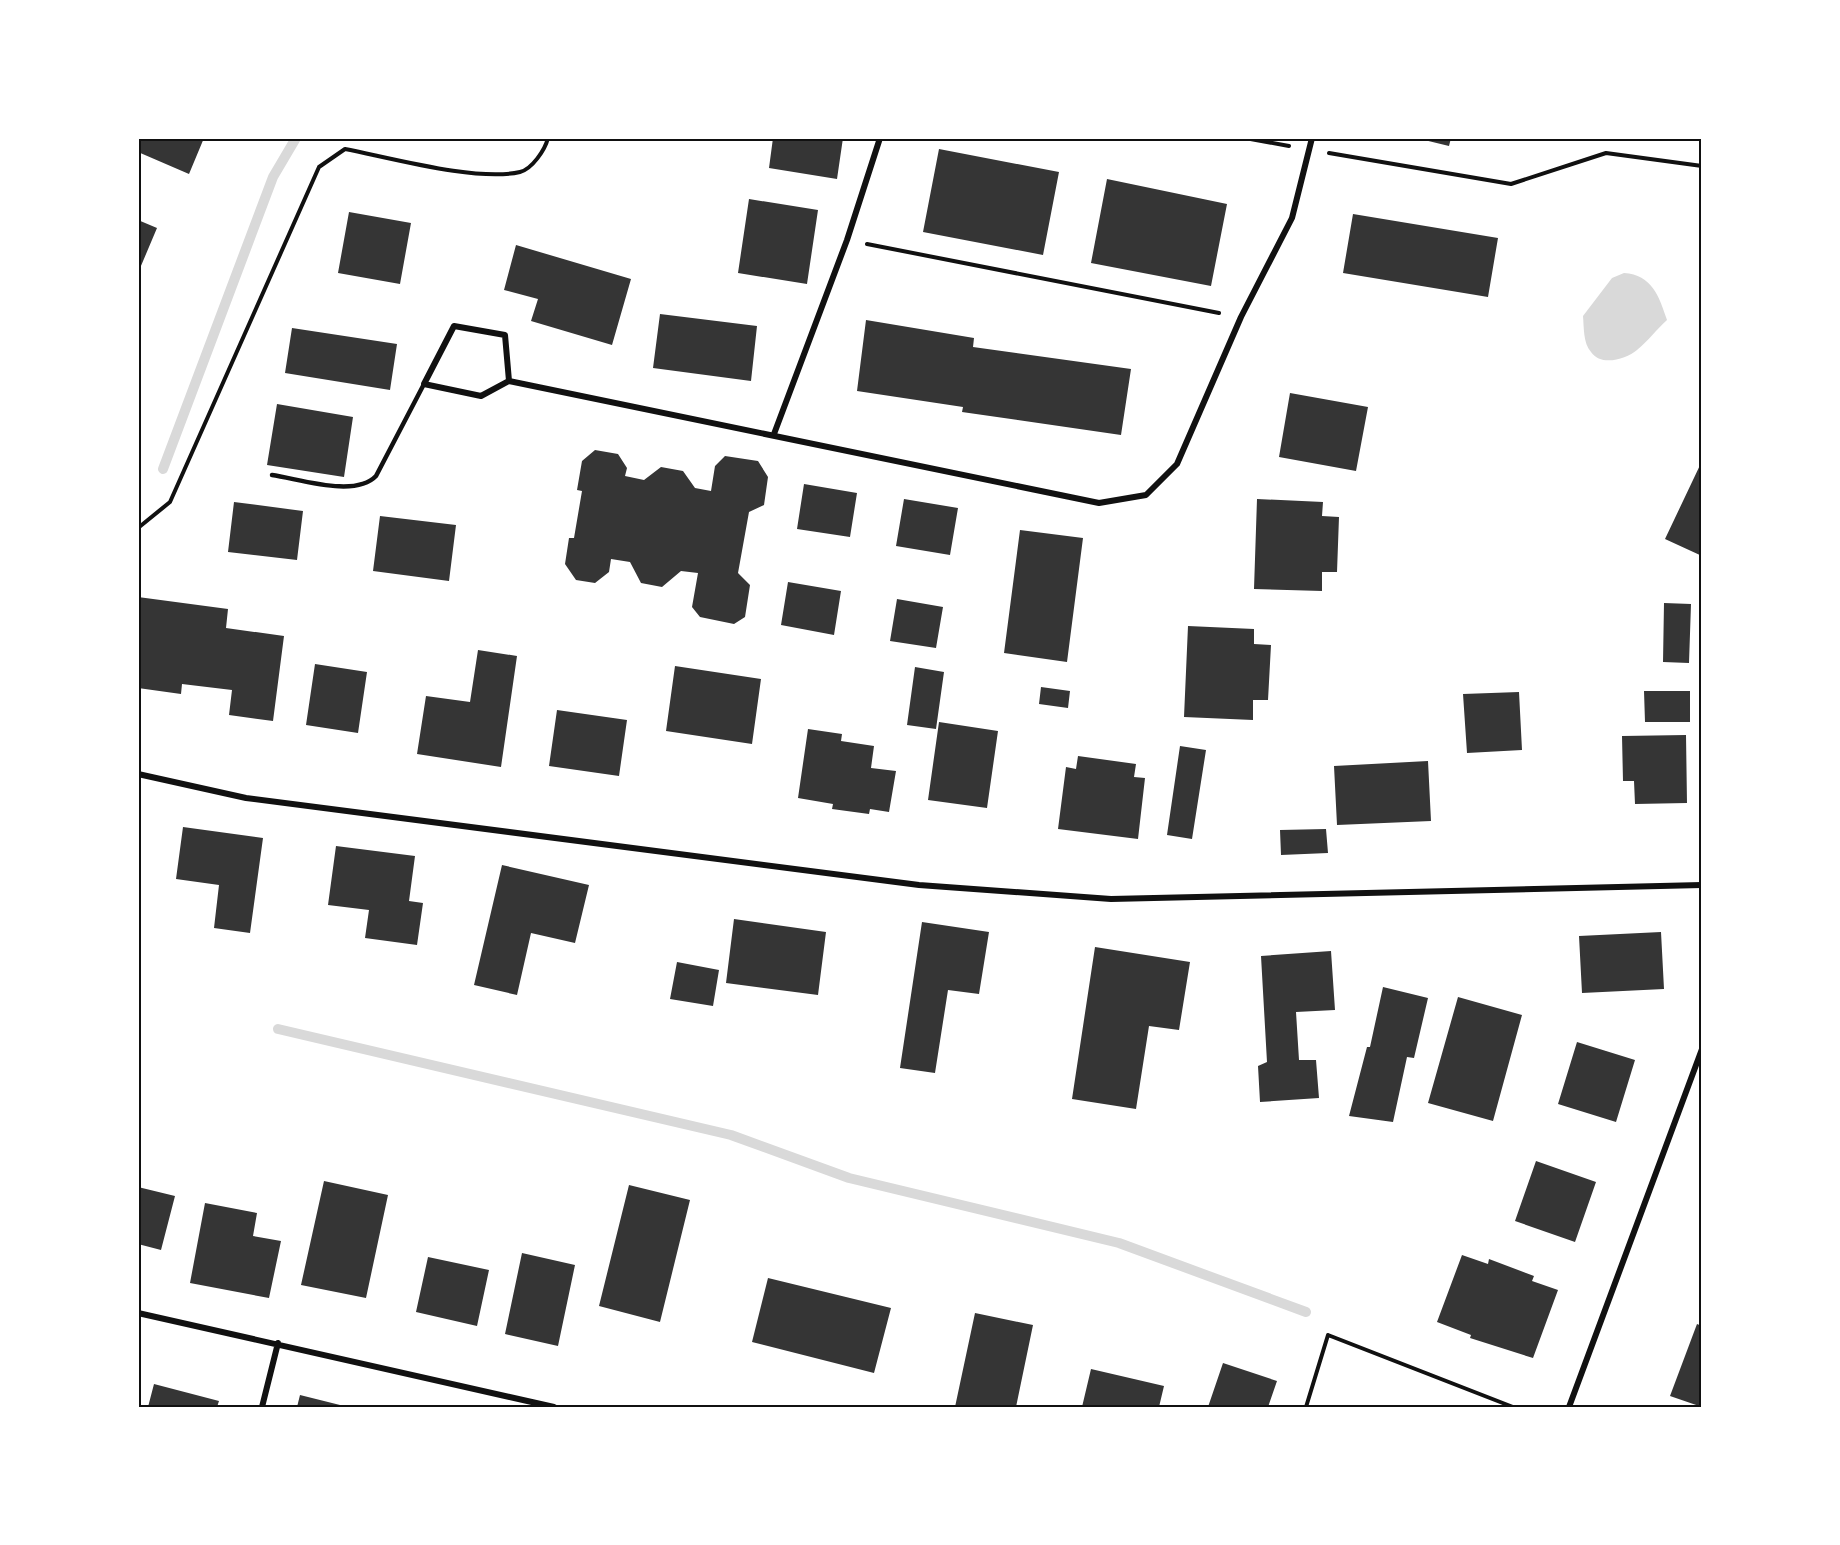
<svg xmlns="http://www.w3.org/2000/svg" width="1840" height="1545" font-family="'Open Sans',sans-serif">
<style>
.water{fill:#d9d9d9}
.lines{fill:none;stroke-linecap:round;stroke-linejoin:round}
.stream{stroke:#d9d9d9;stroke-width:10}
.building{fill:#353535}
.path{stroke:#111;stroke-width:4}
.service{stroke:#111;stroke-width:4.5}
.minor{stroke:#111;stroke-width:6}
.neatline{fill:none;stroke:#111;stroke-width:2}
</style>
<rect width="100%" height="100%" fill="#fff"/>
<path class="water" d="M1624,273C1652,275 1659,296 1667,320C1657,329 1648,341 1637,350C1626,359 1601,367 1591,352C1583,343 1584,327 1583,316L1612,278Z"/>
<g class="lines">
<path class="stream" d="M163,469L273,177L296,138
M278,1029L731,1135L849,1178L1119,1243L1306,1312"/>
</g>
<path class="building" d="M138,138H204L189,174L138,152Z
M773,138H843L837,179L769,168Z
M1416,138H1451L1449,146Z
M939,149L1059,172L1043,255L923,232Z
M1107,179L1227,204L1211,286L1091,263Z
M749,199L818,210L807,284L738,273Z
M349,212L411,223L400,284L338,273Z
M1353,214L1498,238L1488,297L1343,273Z
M138,220L157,228L138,273Z
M516,245L631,279L612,345L531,321L538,299L504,290Z
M660,314L757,326L751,381L653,368Z
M866,320L974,338L973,347L1131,369L1121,435L962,412L963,407L857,391Z
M292,328L397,344L390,390L285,373Z
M1290,393L1368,407L1356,471L1279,457Z
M277,404L353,417L344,477L267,465Z
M595,450L618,454L627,468L625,476L644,480L661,467L683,471L695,488L711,491L715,466L725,456L758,461L768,477L764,505L749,512L738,573L750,585L745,617L734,624L700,617L692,607L698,573L681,571L662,587L641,583L630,562L611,559L609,572L595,583L576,580L565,564L569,538H574L582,491L577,490L582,461Z
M1702,461V556L1665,539Z
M804,484L857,493L850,537L797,529Z
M904,499L958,508L950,555L896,546Z
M1257,499L1323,502L1322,516L1339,517L1337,572H1322V591L1254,589Z
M234,502L303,511L297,560L228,552Z
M380,516L456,525L449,581L373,571Z
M1020,530L1083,538L1067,662L1004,653Z
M788,582L841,591L834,635L781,625Z
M138,597L228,609L226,628L284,636L273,721L229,715L232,690L182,684L181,694L138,688Z
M897,599L943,607L936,648L890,641Z
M1664,603L1691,604L1689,663L1663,662Z
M1188,626L1254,629V644L1271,645L1268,700H1253V720L1184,717Z
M478,650L517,656L501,767L417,754L426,696L470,702Z
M315,664L367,672L358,733L306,725Z
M675,666L761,679L752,744L666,731Z
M915,667L944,672L936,729L907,725Z
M1041,687L1070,691L1068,708L1039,704Z
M1644,691H1690V722H1645Z
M1519,692L1522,750L1467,753L1463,694Z
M557,710L627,720L619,776L549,766Z
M939,722L998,731L987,808L928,800Z
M808,729L842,734L841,741L874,746L871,768L896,771L889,812L870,809L869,814L832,809L833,804L798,798Z
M1686,735L1687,803L1635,804L1634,781H1623L1622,736Z
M1180,746L1206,750L1192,839L1167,835Z
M1078,756L1136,764L1134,777L1145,778L1138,839L1058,829L1066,767L1076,769Z
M1428,761L1431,821L1337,825L1334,766Z
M183,827L263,838L250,933L214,928L219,885L176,879Z
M1326,829L1328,853L1281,855L1280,830Z
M336,846L415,856L409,901L423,903L417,945L365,938L369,910L328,905Z
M502,865L589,885L575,943L531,933L517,995L474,985Z
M734,919L826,932L818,995L726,983Z
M922,922L989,932L979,994L948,990L935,1073L900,1068Z
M1661,932L1664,989L1582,993L1579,936Z
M1095,947L1190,962L1179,1030L1149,1026L1136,1109L1072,1099Z
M1331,951L1335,1010L1296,1012L1299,1060H1316L1319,1098L1260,1102L1258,1066L1267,1062L1261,956Z
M677,962L719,970L713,1006L670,999Z
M1383,987L1428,998L1414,1058L1407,1057L1393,1122L1349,1116L1367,1047H1370Z
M1458,997L1522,1015L1493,1121L1428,1103Z
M1577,1042L1635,1060L1616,1122L1558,1104Z
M1536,1161L1596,1182L1575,1242L1515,1221Z
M324,1181L388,1195L366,1298L301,1285Z
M629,1185L690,1200L660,1322L599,1306Z
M138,1187L175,1196L161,1250L138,1244Z
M205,1203L257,1213L253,1236L281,1241L269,1298L190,1283Z
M522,1253L575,1265L558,1346L505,1334Z
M1462,1255L1488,1264L1489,1259L1534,1276L1532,1281L1558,1290L1533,1358L1470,1338L1471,1335L1437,1322Z
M428,1257L489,1270L477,1326L416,1312Z
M768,1278L891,1308L874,1373L752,1342Z
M975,1313L1033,1325L1016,1407H955Z
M1697,1324L1702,1326V1407L1670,1396Z
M1223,1363L1277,1381L1268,1407H1208Z
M1091,1369L1164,1386L1159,1407H1082Z
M154,1384L219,1401L217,1407H148Z
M300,1395L344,1406V1407H297Z"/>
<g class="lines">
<path class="path" d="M1245,138L1289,146
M1329,153L1511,184L1606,153L1702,166
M867,244L1219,313
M138,528L170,502L319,167L345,149C391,158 477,182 520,172C532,169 545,150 548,138
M1306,1407L1328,1335L1513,1407"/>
<path class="service" d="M272,475C300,479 355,498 376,476L424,384"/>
<path class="minor" d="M454,326L505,335L509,381L481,396L424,384Z
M509,381L1099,503L1146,495L1177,464L1241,317L1292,218L1312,138
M774,434L847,240L880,138
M138,774L246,798L919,885L1111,899L1702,885
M138,1313L554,1407
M262,1407L278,1343
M1569,1407L1702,1049"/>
</g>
<rect width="1840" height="1545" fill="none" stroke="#ffffff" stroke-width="279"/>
<rect x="140" y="140" width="1560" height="1266" class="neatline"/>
</svg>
